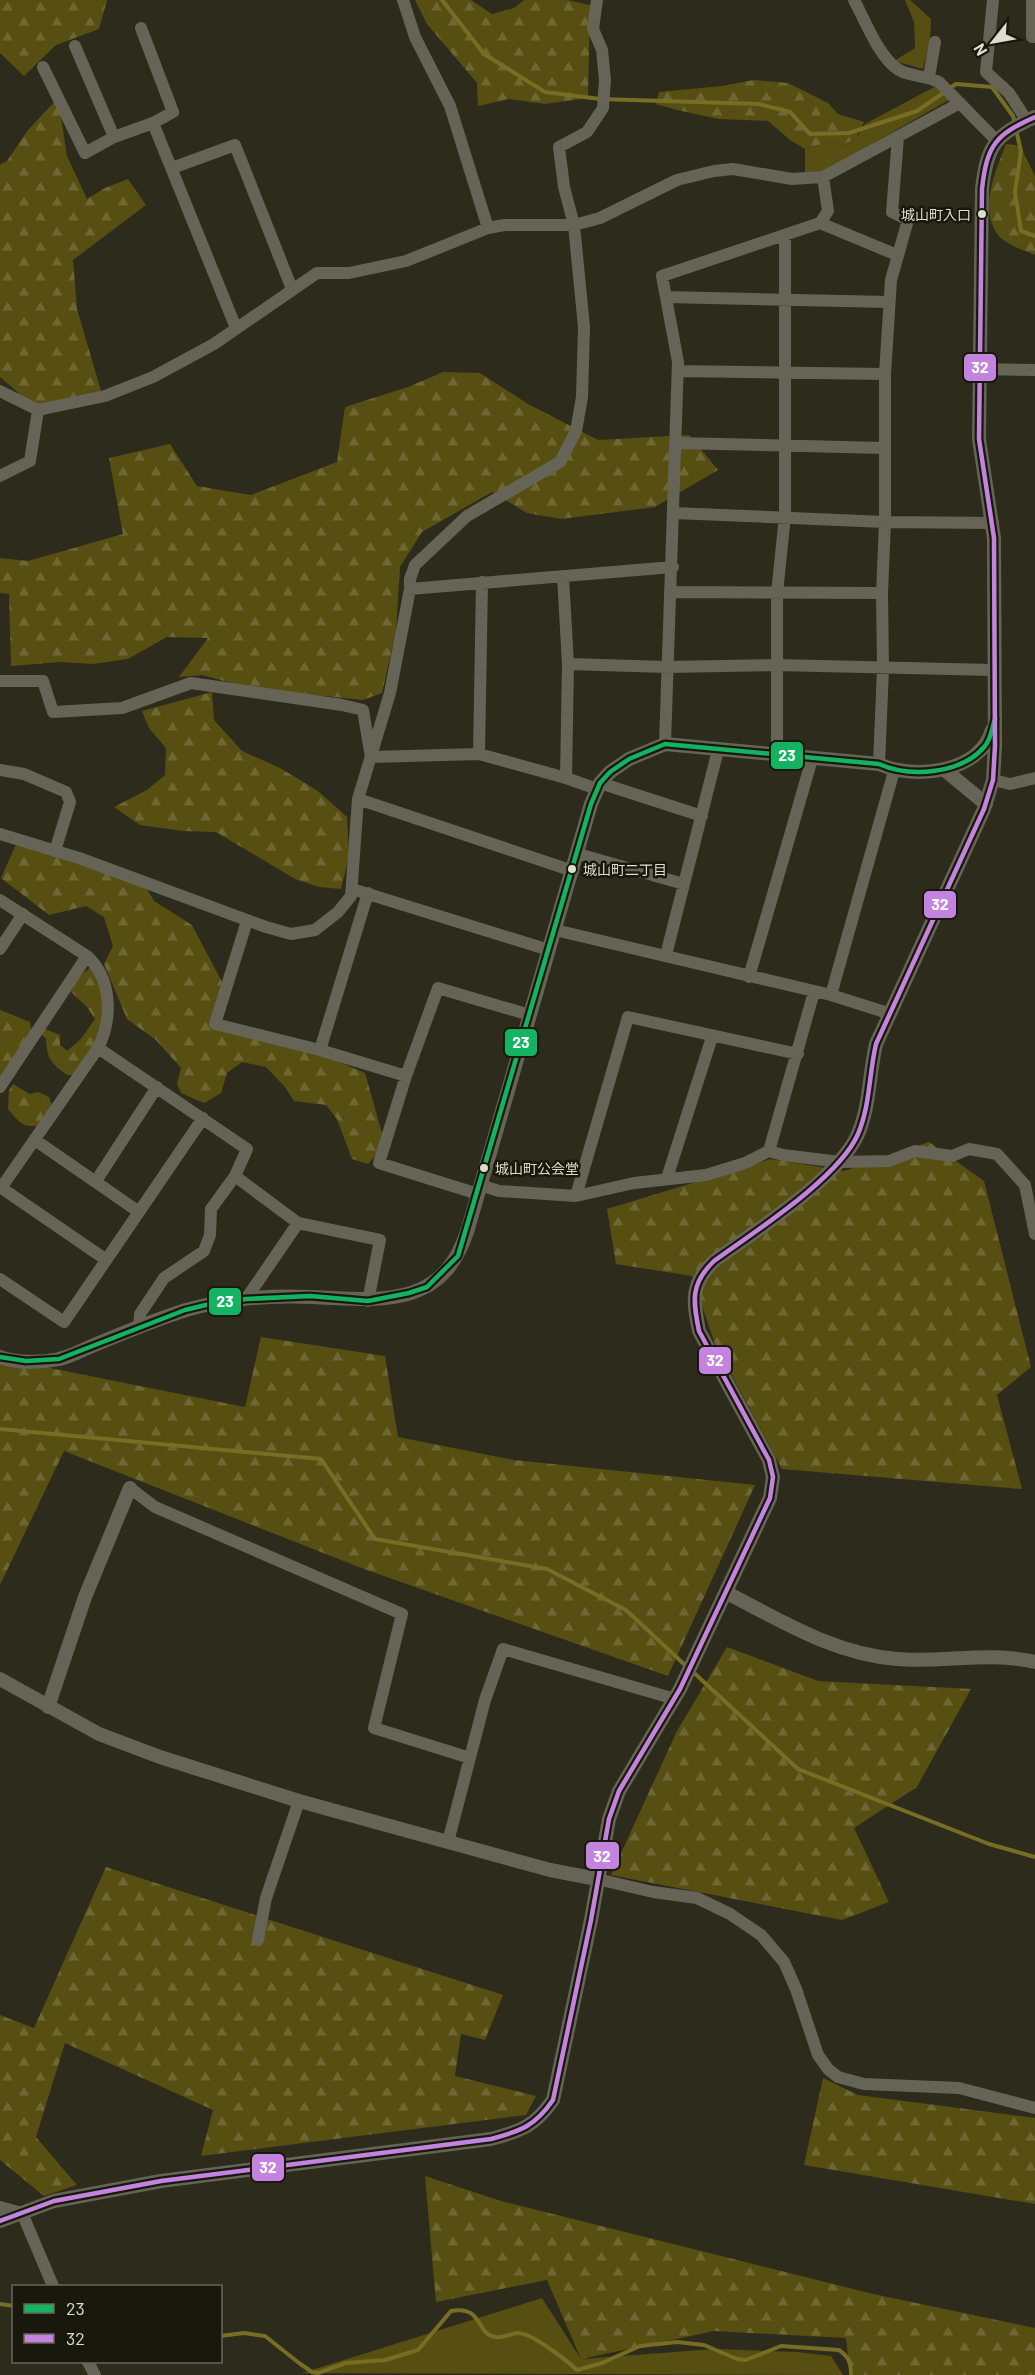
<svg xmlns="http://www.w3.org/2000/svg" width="1035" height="2375" font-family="Barlow,'Noto Sans JP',sans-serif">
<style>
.grass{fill:#574e12}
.forest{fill:url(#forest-firs)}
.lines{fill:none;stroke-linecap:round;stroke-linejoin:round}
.stream{stroke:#776d25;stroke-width:4}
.minor{stroke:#666457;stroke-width:12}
.tertiary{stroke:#666457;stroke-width:14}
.bus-1-casing{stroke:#19180c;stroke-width:9}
.bus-2-casing{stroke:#19180c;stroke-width:9}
.bus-1{stroke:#13b361;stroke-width:4.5}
.bus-2{stroke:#c483df;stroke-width:4.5}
.bus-dot{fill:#dedccd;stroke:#19180c;stroke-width:2}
.labels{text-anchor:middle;stroke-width:5;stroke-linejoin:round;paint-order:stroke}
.bus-label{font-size:14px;fill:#dedccd;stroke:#19180c;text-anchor:start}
.line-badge{stroke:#19180c;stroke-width:2}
.badge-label{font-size:16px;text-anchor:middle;font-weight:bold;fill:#fff}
</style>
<defs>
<pattern id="forest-firs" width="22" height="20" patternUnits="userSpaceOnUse" patternTransform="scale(1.5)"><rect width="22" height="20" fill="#574e12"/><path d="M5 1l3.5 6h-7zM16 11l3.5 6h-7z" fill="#6f6733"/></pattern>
</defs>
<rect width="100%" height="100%" fill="#2d2b1c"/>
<path class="grass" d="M905,0H910L931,19L930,41L923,69L894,61L915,48L914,22Z
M936,86L949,100L822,172L805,178V149L833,141L839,147L857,137L865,124Z
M542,2298L581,2359L714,2349L797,2352L831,2356L843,2375L302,2373Z"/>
<path class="forest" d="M0,0H107L99,29L56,45L24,76L0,53Z
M415,0H471L492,14L514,8L524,0H567L590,5L588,98L545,104L509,99L478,106L477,83L427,24Z
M754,80L788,83L828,103L838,114L864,122L856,138L839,147L833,141L805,149L790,140L768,121L718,119L677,110L656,104L659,92L722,86Z
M58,98L67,156L87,199L105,188L128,179L146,205L73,260L77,309L101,391L38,410L0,377V165L7,161L28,130Z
M1006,144L1020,146L1035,176V255C1024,250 1006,245 998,235C978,208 996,171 1006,144Z
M443,372L480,373L528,404L598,440L689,435L718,470L655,507L561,519L527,513L492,492L422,532L400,567L396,632L382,693L363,700L250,688L202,675L179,677L208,638L167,637L128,659L93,664L61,662L11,666L9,594L0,593V558L28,561L123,534L109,458L170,444L197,486L251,495L337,462L345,407L408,387Z
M212,692L214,720L242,751L280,768L318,791L347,817L349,856L341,889L319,887L295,879L216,832L183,831L140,825L114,807L147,790L165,775L166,748L149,728L142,711Z
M18,840L143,882L154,901L192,925L222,982L210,1026L298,1044L365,1073L385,1144L368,1164L352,1159L337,1119L326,1105L294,1101L285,1087L266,1067L242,1062L227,1073L221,1093L204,1103L181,1093L177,1084L181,1068L156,1040L127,1019L104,964L113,946L104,917L86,906L49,915L1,878Z
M91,967L105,994L108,1022L75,1075H67C51,1063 47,1059 46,1039L42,1035L43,1028L60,1035V1045L67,1051L81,1039L95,1019L87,1007L71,992L76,979Z
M0,1010L30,1022L32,1035L0,1078Z
M13,1084L30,1094L38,1092L49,1097L52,1106L41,1125C23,1129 19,1122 8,1109L9,1090Z
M929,1142L984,1181L1031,1367L997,1395L1022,1489L782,1469L715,1344L692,1276L616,1264L607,1209L771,1159L844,1171Z
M261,1337L385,1356L398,1437L514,1460L755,1485L668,1676L364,1569L64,1451L0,1585V1358L245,1407Z
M727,1647L818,1681L971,1689L917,1787L854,1828L889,1902L842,1920L611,1875L677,1731Z
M106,1867L503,1995L485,2040L461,2034L455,2076L536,2096L526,2115L201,2156L213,2110L65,2043L36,2137L77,2185L44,2196L0,2160V2015L34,2028Z
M823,2078L858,2095L1035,2118V2204L804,2165Z
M425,2176L501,2201L869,2293L1035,2328V2375H850L846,2338L714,2331L581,2359L547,2280L436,2302Z"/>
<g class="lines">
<path class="stream" d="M442,0L484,54L545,92L600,99L759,104L790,112L810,134L849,133L917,111L956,84L992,87L1013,116L1015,123
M1016,130L1021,151L1015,192L1021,231L1035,236
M0,1429L321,1459L375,1539L547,1569L626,1610L686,1666
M692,1671L798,1769L989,1844L1035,1857
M0,2304L14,2306
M220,2336L244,2333L265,2336L299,2363L312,2372L318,2373L346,2363L385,2360L418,2350L451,2311C483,2305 476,2334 495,2337C502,2339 511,2333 518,2333C532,2333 566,2360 577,2370L602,2363L640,2346L677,2342L704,2345L737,2359L746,2360L781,2346L839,2350C849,2357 851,2363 851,2375"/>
<path class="minor" d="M403,0L415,37L450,106L488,228
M854,0C865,20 879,58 899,70C911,77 926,75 939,82L996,140
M993,0L986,72L1009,93L1027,121
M1032,0V37H1035
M75,46L114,137
M43,67L85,153L114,137L153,123L173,112L141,28
M929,77L935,42
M153,123L236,328
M172,168L235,145L292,289
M820,223L897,255
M666,297L889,302
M980,369L1035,370
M678,371L885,374
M0,391L38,410
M676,443L884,448
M0,476L30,461L38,410L105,396L153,377L214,344L317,273H349L406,261L488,228L504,225H574L600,218L677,180L714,171L733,169L792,179L823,177
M674,513L885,522L993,523
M563,576L568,664L566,778
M410,589V579L415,565L467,516L560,462L576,431L582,397L584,327L574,225L564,187L559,147L587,132L603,108L605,80L602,50L593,29L597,0
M672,592L882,593
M568,664L667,667L776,665L993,670
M0,681H43L53,712L122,708L191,683L342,705L363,710L371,757L479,754L566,778L597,789
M665,744L678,362L662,276L820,223L828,211L823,177L960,103
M479,754L482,582
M777,755V593L785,516V235
M879,764L883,669L882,593L885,522V374L891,280L908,220L892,212L898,137
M0,770L24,774L66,792L70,802L55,851
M993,780L1010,784L1035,778
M600,783L702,816
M358,799L573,871
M0,834L79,858L266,927L291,934L315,930L338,912L351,896L358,799L390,693L410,589L673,567
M578,854L684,884
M352,889L549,950
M0,900L87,956C112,979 113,1018 98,1048L247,1149L235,1176L211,1209L210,1235L204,1251L164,1278L140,1314L139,1327
M247,921L215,1024L320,1050L406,1076
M555,930L831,995L891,1014
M0,949L23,914
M666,955L718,750
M749,977L812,759
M831,995L894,771
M320,1050L368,893
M0,1087L87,956
M35,1140L139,1212
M769,1151L814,992
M235,1176L298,1223L380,1240L368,1301
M667,1178L712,1037
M96,1181L157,1087
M480,1185L499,1191L576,1196L634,1183L706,1175L745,1163L769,1151L783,1155L840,1162L889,1161L915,1151L952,1156L969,1149L997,1154L1025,1185L1035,1234
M0,1187L105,1259
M1,1188L98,1048
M478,1194L379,1163L406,1076L438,988L530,1015
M576,1196L628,1017L798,1054
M0,1279L64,1322L203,1118
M246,1299L298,1223
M130,1488L155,1507L402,1614L374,1728L470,1758
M448,1842L485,1700L503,1649L675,1699
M597,1879L653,1892L697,1898L730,1914L761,1935L784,1962L796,1989L818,2055L828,2069L838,2077L864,2084L959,2088L1035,2108
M258,1940L266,1898L299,1801
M0,2207L22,2213L53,2286
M88,2362L95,2375"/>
<path class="tertiary" d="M946,771L986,804
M0,1357C17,1363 41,1363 59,1359C70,1357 82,1350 92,1346C123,1333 154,1320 186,1310C226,1299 270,1295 312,1297C346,1298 378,1303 411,1293C442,1283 457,1261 467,1232L591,804L600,783L610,772L629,759L665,744L879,764C914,780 980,773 992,730
M727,1593C782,1621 834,1654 897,1659C943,1663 989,1651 1035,1662
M0,1679L99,1734L160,1757L299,1801L550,1870L597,1879
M48,1707L85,1597L130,1488
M0,2221L54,2201L161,2181L491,2139C521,2131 535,2126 553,2100L591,1920L609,1819L619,1791L680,1689L770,1498L773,1477L769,1460L699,1331C693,1301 690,1284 714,1261C754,1232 839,1178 858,1134C870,1106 869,1074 876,1044L984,809L993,780L995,746L994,538L979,439L982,189C987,145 995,135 1035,117"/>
<defs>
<path id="bus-1" d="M0,1357L26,1361L59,1359L185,1310L214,1303L246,1299L310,1296L368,1301L409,1293L427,1287L458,1256L591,804L600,783L610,772L629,759L665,744L879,764C910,778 962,774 985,746C991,739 992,728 995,719"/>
<path id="bus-2" d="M0,2221L54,2201L161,2181L491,2139C521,2131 535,2126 553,2100L591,1920L609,1819L619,1791L680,1689L770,1498L773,1477L769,1460L699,1331C693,1301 690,1284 714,1261C754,1232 839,1178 858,1134C870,1106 869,1074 876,1044L984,809L993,780L995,746L994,538L979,439L982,189C987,145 995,135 1035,117"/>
</defs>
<use href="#bus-1" class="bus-1-casing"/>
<use href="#bus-2" class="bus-2-casing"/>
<use href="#bus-1" class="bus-1"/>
<use href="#bus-2" class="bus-2"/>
</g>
<g class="bus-dot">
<circle cx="982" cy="214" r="5"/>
<circle cx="572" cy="869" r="5"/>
<circle cx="484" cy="1168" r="5"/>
</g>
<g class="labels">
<g class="bus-label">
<text x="971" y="220" text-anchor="end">城山町入口</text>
<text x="583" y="875">城山町二丁目</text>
<text x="495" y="1174">城山町公会堂</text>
</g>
</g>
<g class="line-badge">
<rect x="963" y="353" width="34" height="29" rx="6" fill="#c483df"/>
<rect x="770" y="741" width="34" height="29" rx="6" fill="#13b361"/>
<rect x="923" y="890" width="34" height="29" rx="6" fill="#c483df"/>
<rect x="504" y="1028" width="34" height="29" rx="6" fill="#13b361"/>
<rect x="208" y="1287" width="34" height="29" rx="6" fill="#13b361"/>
<rect x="698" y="1346" width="34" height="29" rx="6" fill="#c483df"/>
<rect x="585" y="1841" width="35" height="29" rx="6" fill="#c483df"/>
<rect x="251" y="2153" width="34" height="29" rx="6" fill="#c483df"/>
</g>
<g class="badge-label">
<text x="980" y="373">32</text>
<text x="787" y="761">23</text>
<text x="940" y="910">32</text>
<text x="521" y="1048">23</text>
<text x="225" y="1307">23</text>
<text x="715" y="1366">32</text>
<text x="602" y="1862">32</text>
<text x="268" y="2173">32</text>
</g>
<rect x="12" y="2285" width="210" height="78" fill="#19180c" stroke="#686659" stroke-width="1.5"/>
<rect x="24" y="2304" width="30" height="9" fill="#13b361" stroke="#686659" stroke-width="1.5"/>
<text x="66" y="2315" font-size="18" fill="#dedccd">23</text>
<rect x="24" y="2334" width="30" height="9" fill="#c483df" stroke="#686659" stroke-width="1.5"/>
<text x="66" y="2345" font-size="18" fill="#dedccd">32</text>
<g transform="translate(993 42) rotate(239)" stroke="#19180c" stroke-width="4.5" paint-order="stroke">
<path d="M0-4.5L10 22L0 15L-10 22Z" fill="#dedccd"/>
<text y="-9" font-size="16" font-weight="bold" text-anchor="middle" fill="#dedccd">N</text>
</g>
</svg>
